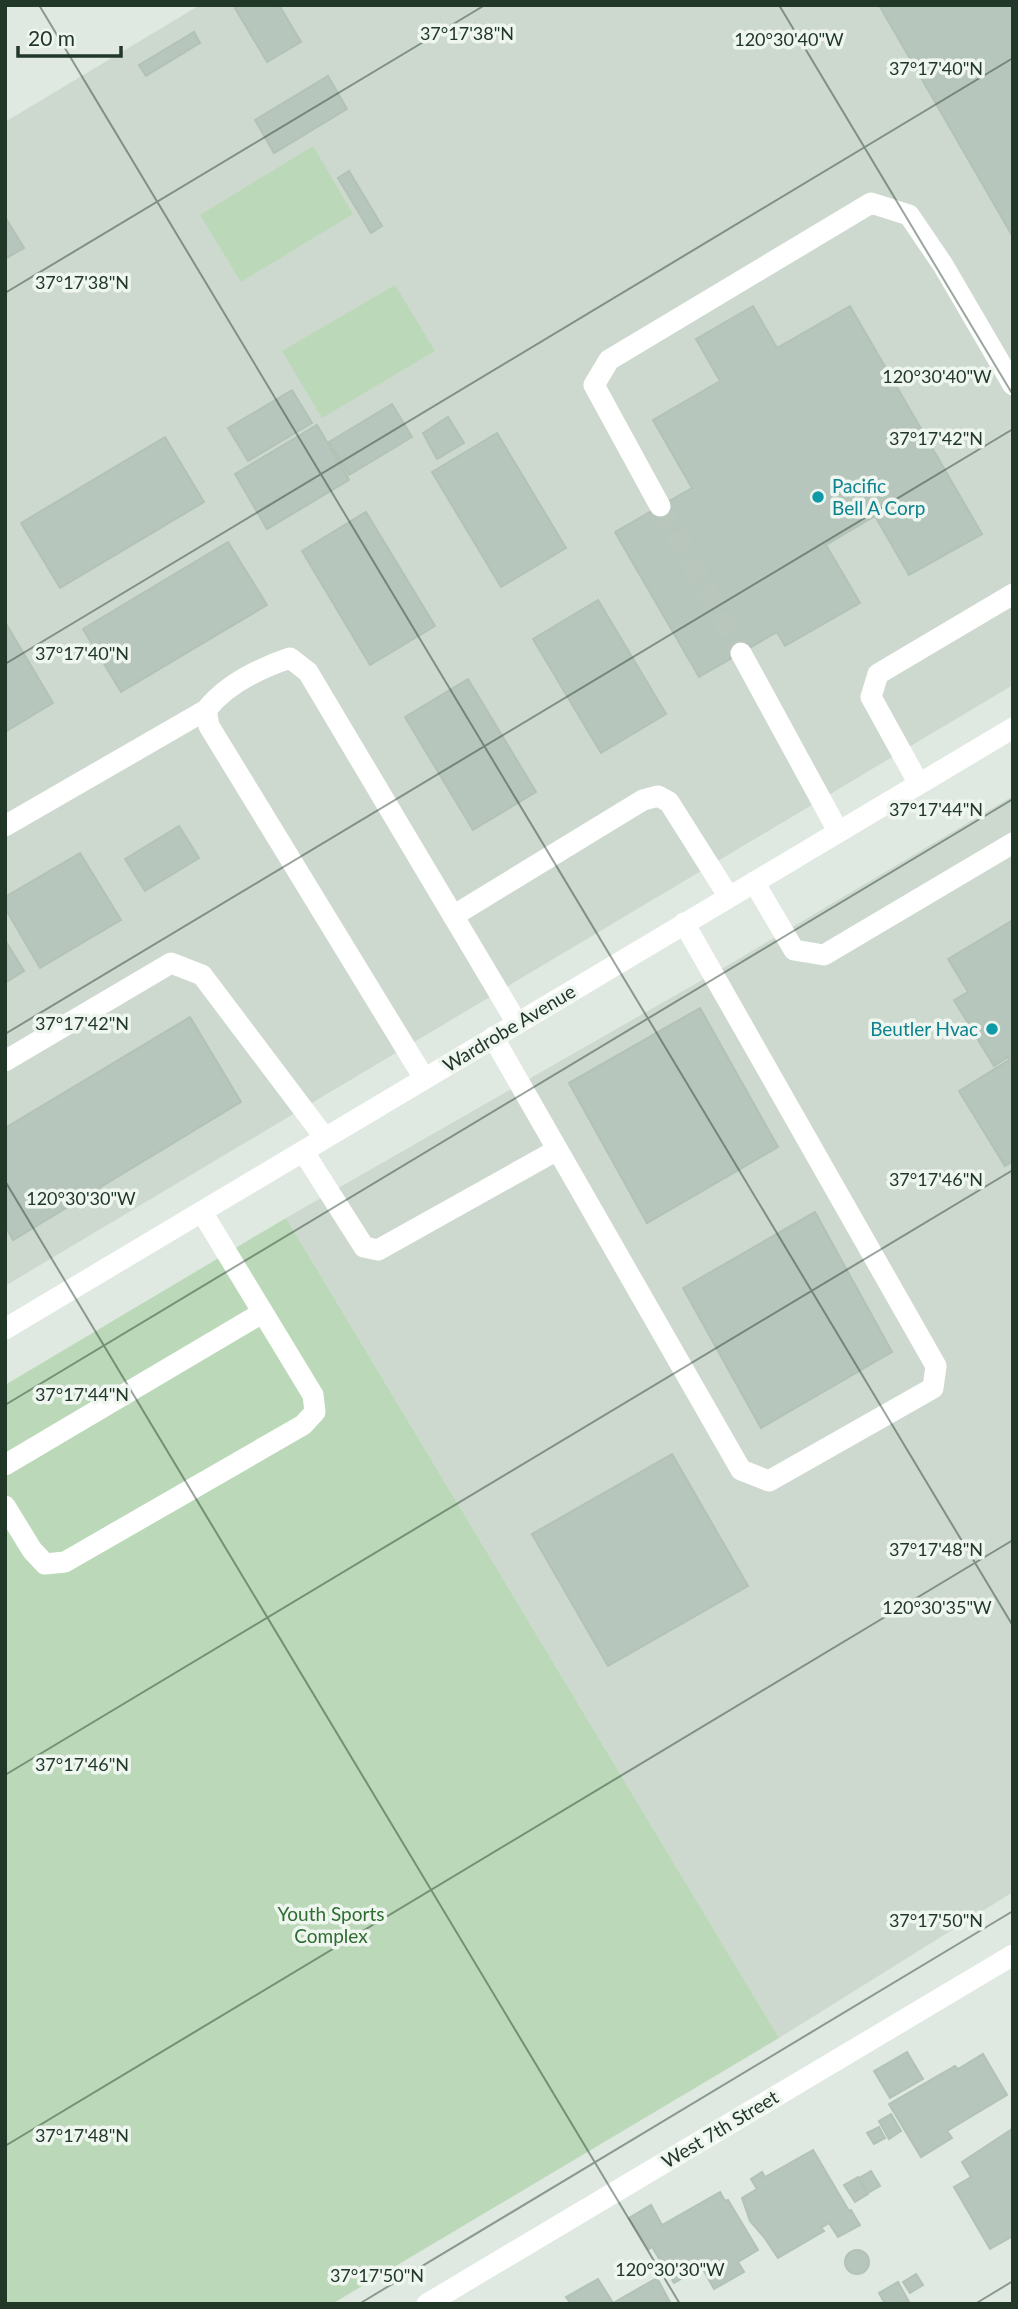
<svg xmlns="http://www.w3.org/2000/svg" width="1018" height="2309" font-family="Lato,sans-serif">
<style>
.built{fill:#cdd9cf}
.green{fill:#bbd9b8}
.building{fill:#b7c6bc;stroke:#b2c2b5;stroke-width:2}
.lines{fill:none;stroke-linecap:round;stroke-linejoin:round}
.minor-tunnel{stroke:#b9c6bc;stroke-width:21;stroke-dasharray:21 10;stroke-linecap:butt}
.minor{stroke:#fff;stroke-width:21}
.ticks{fill:none;stroke:#213829;stroke-width:2;stroke-opacity:0.45}
.culture-dot{fill:#0f9aa8;stroke:#eff6f0;stroke-width:2.5}
.labels{text-anchor:middle;stroke-width:7;stroke-linejoin:round;paint-order:stroke}
.culture-label{font-size:19px;fill:#0d838f;stroke:#eff6f0;text-anchor:start}
.street-label{font-size:19px;fill:#213829;stroke:#eff6f0}
.park-label{font-size:19px;fill:#2e6c30;stroke:#eff6f0}
.ticks-label{font-size:18px;text-anchor:middle;fill:#213829;stroke:#eff6f0;stroke-width:7;stroke-linejoin:round;paint-order:stroke}
</style>
<rect width="100%" height="100%" fill="#dfe9e1"/>
<path class="built" d="M200,5H1013V685L5,1286V122Z
M1013,796V1892L779,2038L286,1218L730,964Z"/>
<path class="green" d="M313,146L353,214L241,282L200,215Z
M395,285L435,351L322,418L282,351Z
M286,1218L779,2038L332,2304H5V1385Z"/>
<path class="building" d="M240,5H279L301,42L267,62L235,8Z
M879,5H1013V237Z
M194,32L200,43L146,76L139,65Z
M328,76L347,109L274,153L255,120Z
M349,171L382,226L371,233L338,178Z
M5,217L24,248L5,259Z
M753,306L777,348L850,306L982,534L909,575L875,516L826,545L860,603L785,646L777,632L699,677L615,532L692,488L653,420L720,381L696,339Z
M292,390L312,423L248,461L228,428Z
M392,404L412,437L349,475L329,442Z
M448,417L464,443L437,459L423,433Z
M317,425L349,480L267,529L235,474Z
M497,433L566,548L501,587L432,472Z
M165,437L204,502L60,588L21,523Z
M366,512L435,626L370,665L302,551Z
M228,542L267,605L121,692L83,629Z
M598,600L666,714L601,753L533,639Z
M5,622L53,703L5,732Z
M468,679L536,792L473,830L405,717Z
M179,826L199,858L145,891L125,859Z
M80,853L121,920L40,968L5,908V897Z
M1013,920V1161L1005,1166L959,1091L1009,1060L1008,1057L994,1066L954,1000L968,992L948,959Z
M5,940L24,971L5,983Z
M700,1008L778,1147L647,1223L569,1083Z
M190,1017L241,1102L13,1240L5,1226V1128Z
M815,1212L892,1352L761,1428L683,1288Z
M672,1454L748,1586L608,1666L532,1534Z
M907,2052L923,2079L890,2098L874,2071Z
M983,2054L1007,2095L947,2131L952,2138L921,2157L889,2104L955,2066L958,2069Z
M891,2114L901,2131L889,2139L879,2121Z
M879,2127L885,2138L874,2144L867,2133Z
M1012,2129L1013,2236L990,2249L954,2187L971,2177L962,2162Z
M813,2150L849,2211L851,2210L860,2225L838,2237L829,2223L821,2228L824,2231L778,2258L764,2237L750,2221L742,2198L757,2189L751,2179L762,2172L765,2177Z
M871,2171L880,2186L868,2193L859,2178Z
M858,2177L868,2194L855,2202L844,2185Z
M720,2192L725,2201L728,2200L758,2250L738,2262L744,2272L714,2289L702,2267L674,2283L652,2247L649,2249L629,2218L651,2205L662,2225Z
M845 2262a12 12 0 1 1 24 0a12 12 0 1 1-24 0Z
M916,2274L923,2285L910,2293L903,2282Z
M657,2278L671,2304H571L566,2297L598,2279L613,2303Z
M898,2282L909,2302L885,2304L879,2293Z"/>
<g class="lines">
<path class="minor-tunnel" d="M660,506L741,653"/>
<path class="minor" d="M660,506L594,385L609,360L871,203L909,215L943,265L1013,385
M741,653L838,831
M919,784L871,697L878,674L1013,594
M5,826L206,710
M754,882L794,950L824,955L1013,843
M453,916L643,800L658,796L669,802L729,897
M493,1037L741,1470L769,1481L933,1388L936,1366L684,923
M5,1061L171,963L202,975L325,1138
M424,1078L209,726L206,710C226,685 260,668 290,658L308,672L517,1023
M303,1151L364,1247L378,1250L557,1150
M5,1329L1013,728
M5,1465L262,1313
M5,1506L32,1550L45,1564L65,1562L303,1425L315,1412L313,1395L202,1212
M427,2304L1013,1955"/>
</g>
<path class="ticks" d="M39,5L1013,1626M779,5L1013,395M5,293L485,5M5,664L1013,58M5,1034L1013,429M5,1181L680,2304M5,1405L1013,799M5,1775L1013,1170M5,2146L1013,1540M359,2304L1013,1911M975,2304L1013,2281"/>
<g class="culture-dot">
<circle cx="818" cy="497" r="7"/>
<circle cx="992" cy="1029" r="7"/>
</g>
<g class="labels">
<g class="culture-label">
<text x="832" y="493">Pacific<tspan x="832" dy="22">Bell A Corp</tspan></text>
<text x="978" y="1036" text-anchor="end">Beutler Hvac</text>
</g>
<g class="street-label">
<text transform="translate(509 1028) rotate(-31)" y="7">Wardrobe Avenue</text>
<text transform="translate(720 2129) rotate(-31)" y="7">West 7th Street</text>
</g>
<g class="park-label">
<text x="331" y="1921">Youth Sports<tspan x="331" dy="22">Complex</tspan></text>
</g>
</g>
<g class="ticks-label">
<text x="467" y="40">37°17'38"N</text>
<text x="789" y="46">120°30'40"W</text>
<text x="936" y="75">37°17'40"N</text>
<text x="82" y="289">37°17'38"N</text>
<text x="937" y="383">120°30'40"W</text>
<text x="936" y="445">37°17'42"N</text>
<text x="82" y="660">37°17'40"N</text>
<text x="936" y="816">37°17'44"N</text>
<text x="82" y="1030">37°17'42"N</text>
<text x="936" y="1186">37°17'46"N</text>
<text x="81" y="1205">120°30'30"W</text>
<text x="82" y="1401">37°17'44"N</text>
<text x="936" y="1556">37°17'48"N</text>
<text x="937" y="1614">120°30'35"W</text>
<text x="82" y="1771">37°17'46"N</text>
<text x="936" y="1927">37°17'50"N</text>
<text x="82" y="2142">37°17'48"N</text>
<text x="670" y="2276">120°30'30"W</text>
<text x="377" y="2282">37°17'50"N</text>
</g>
<rect width="1018" height="2309" fill="none" stroke="#213829" stroke-width="14"/>
<path d="M18 46v10h103v-10" fill="none" stroke="#213829" stroke-width="3.5"/>
<text x="28" y="46" font-size="21" fill="#213829" stroke="#eff6f0" stroke-width="5" paint-order="stroke">20 m</text>
</svg>
